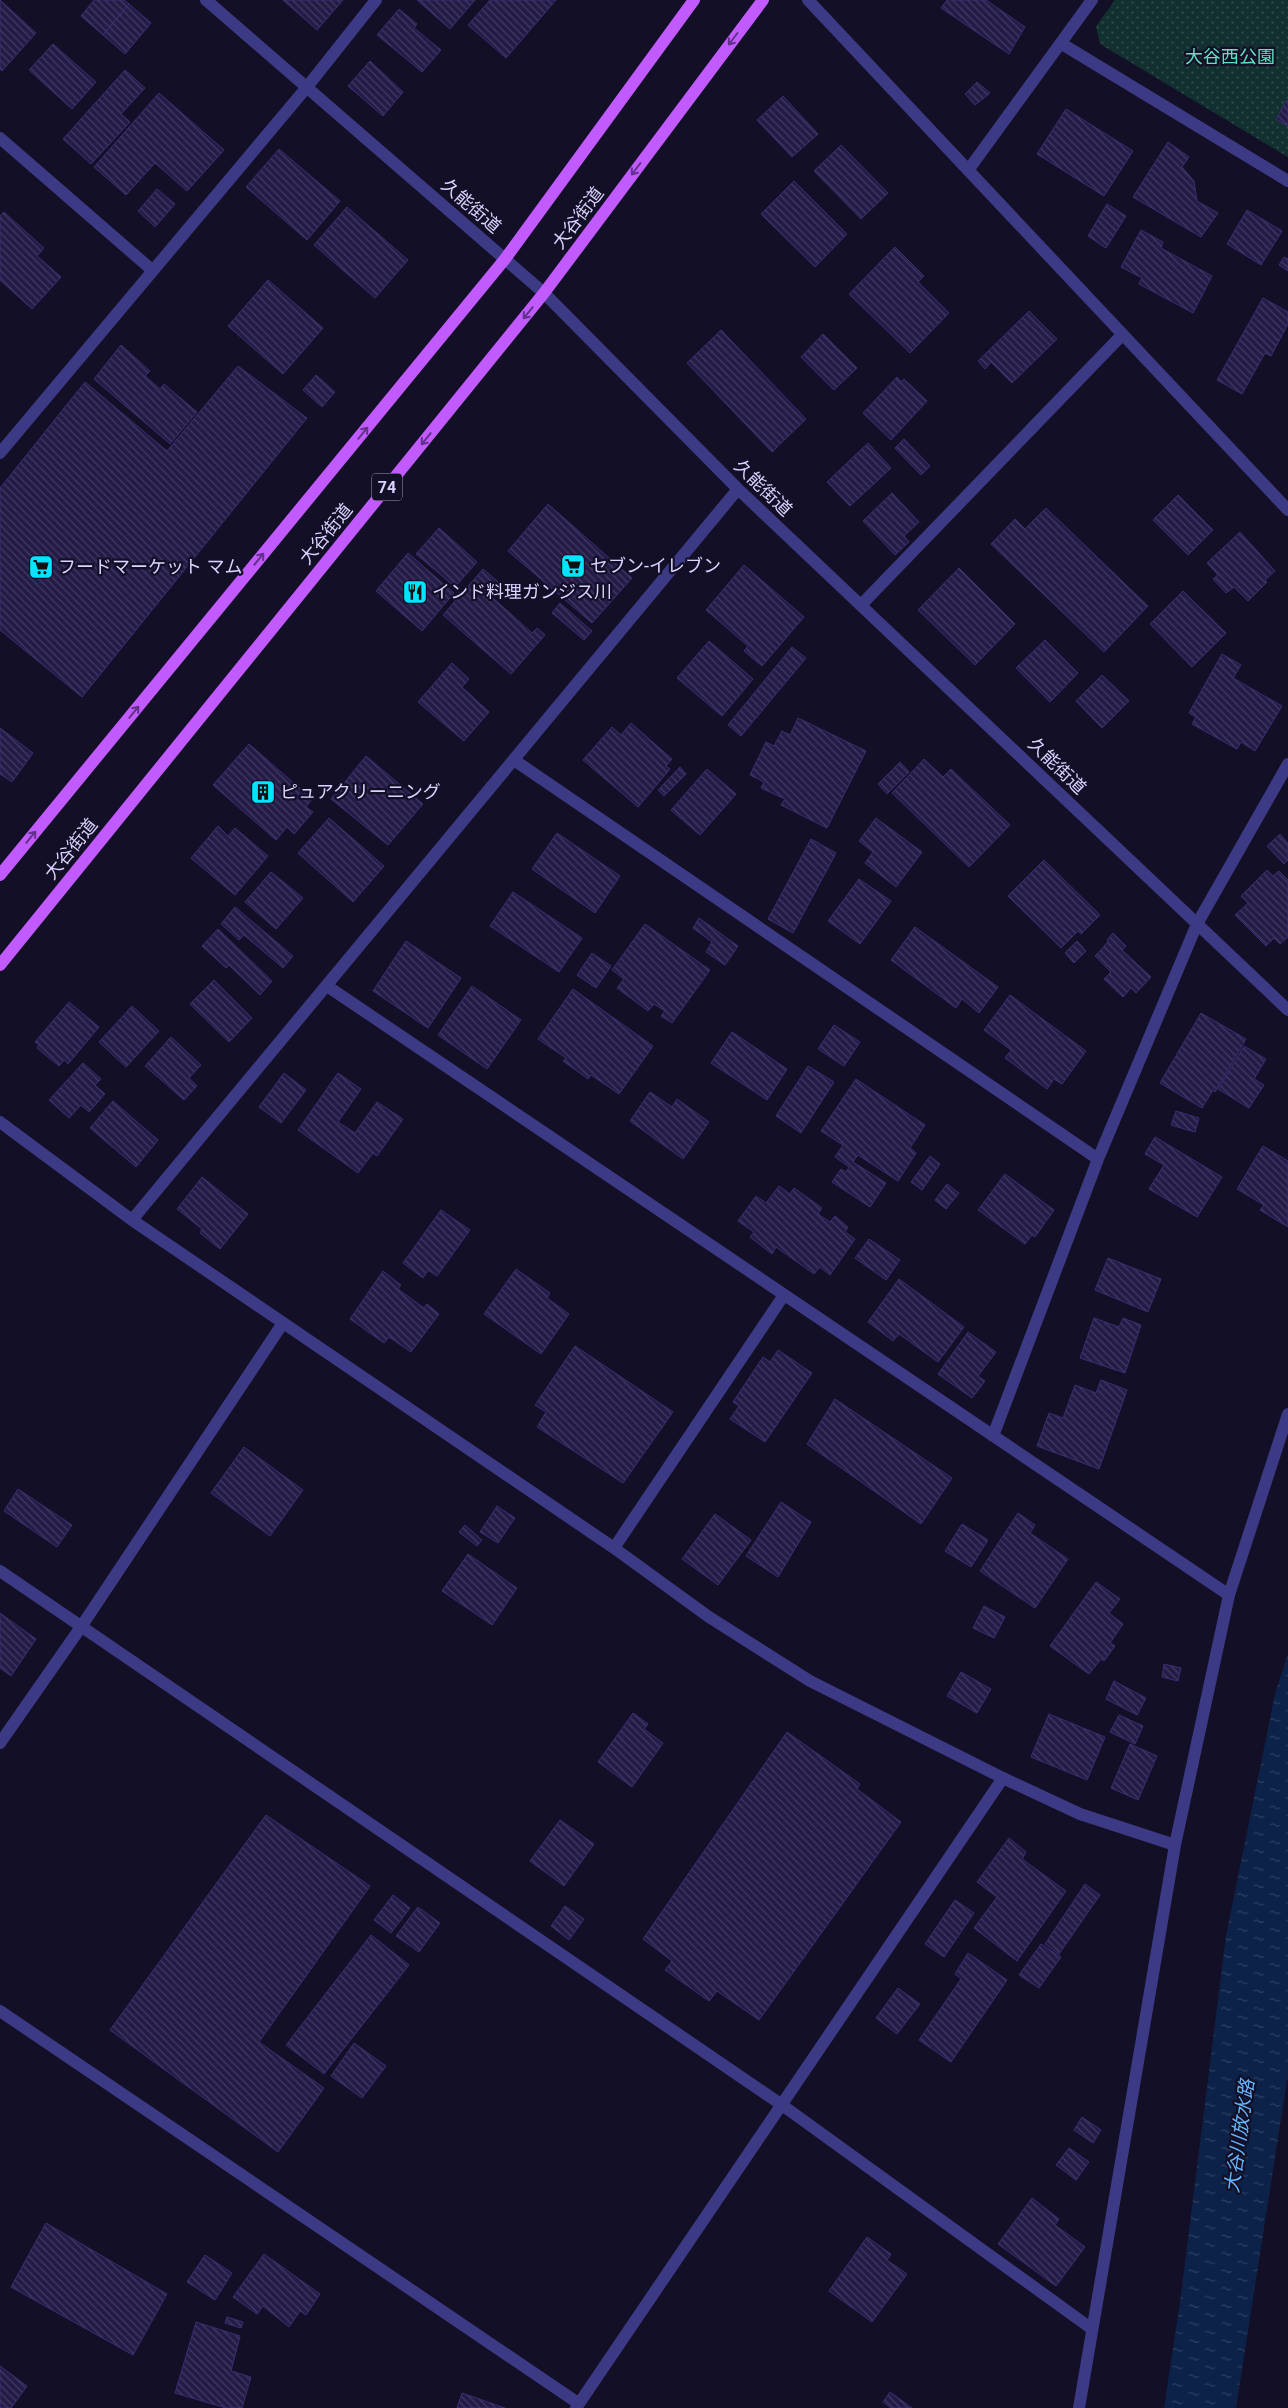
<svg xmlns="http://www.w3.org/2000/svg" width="1288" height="2408" font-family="Roboto,'Noto Sans JP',sans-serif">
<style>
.park{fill:url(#park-dots)}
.water{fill:url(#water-ripples)}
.building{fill:url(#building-back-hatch);stroke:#3b2d73}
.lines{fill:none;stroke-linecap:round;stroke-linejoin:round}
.minor{stroke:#3d3a85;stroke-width:12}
.major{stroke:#c25bff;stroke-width:12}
.oneway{stroke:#623188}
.labels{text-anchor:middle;stroke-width:4.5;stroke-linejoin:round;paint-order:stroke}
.shield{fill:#130f26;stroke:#9e99be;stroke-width:1}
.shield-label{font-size:16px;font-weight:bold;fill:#d9d4ff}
.park-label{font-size:18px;fill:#5fe0c0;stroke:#130f26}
.street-label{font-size:18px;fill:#d9d4ff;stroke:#130f26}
.poi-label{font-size:18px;fill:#d9d4ff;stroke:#130f26;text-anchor:start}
.water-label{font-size:19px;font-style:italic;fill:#62b6ff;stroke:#130f26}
</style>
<defs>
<pattern id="park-dots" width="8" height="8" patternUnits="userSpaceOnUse" patternTransform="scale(1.25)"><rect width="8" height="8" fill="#12302f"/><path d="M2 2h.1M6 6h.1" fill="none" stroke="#344d4e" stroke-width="1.8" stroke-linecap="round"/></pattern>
<pattern id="water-ripples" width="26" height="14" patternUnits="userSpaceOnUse" patternTransform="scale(1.25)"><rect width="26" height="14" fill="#0c2248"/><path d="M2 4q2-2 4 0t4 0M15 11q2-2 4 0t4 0" fill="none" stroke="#2f4163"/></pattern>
<pattern id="building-back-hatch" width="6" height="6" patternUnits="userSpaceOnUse" patternTransform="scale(1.25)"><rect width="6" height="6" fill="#241b47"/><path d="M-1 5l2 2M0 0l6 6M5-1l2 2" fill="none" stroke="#433b63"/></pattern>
</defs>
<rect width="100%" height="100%" fill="#130f26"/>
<path class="park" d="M1115,0H1288V157L1100,44L1096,26Z"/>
<path class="water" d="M1288,1654V2074L1236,2408H1164L1181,2295L1226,1936L1275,1694Z"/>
<path class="building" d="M0,0L36,33L2,71L0,69Z
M94,0H124L129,4L103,35L81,16Z
M283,0H343L317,30Z
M417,0H475L450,29Z
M490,0H556L506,58L468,25Z
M947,0H986L1025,27L1009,54L941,8Z
M129,4L151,23L125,54L103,35Z
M399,9L417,24L414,28L441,50L422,72L377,35Z
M53,44L96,82L72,109L29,70Z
M370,61L403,92L383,116L348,86Z
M125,70L145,88L121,114L130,122L91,164L63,139Z
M977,82L990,93L975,105L965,94Z
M159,93L224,150L187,191L155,163L126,195L94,167Z
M783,96L818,134L792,157L757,120Z
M1287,100L1288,101V126L1276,119Z
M1066,109L1133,151L1104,196L1037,154Z
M1168,142L1189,157L1182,167L1194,181L1197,201L1218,213L1201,237L1133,197Z
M841,145L888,193L861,219L814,171Z
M279,149L340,201L307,240L246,187Z
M794,181L847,234L815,267L761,214Z
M157,189L175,204L155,227L138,211Z
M1107,204L1126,216L1106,248L1088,236Z
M347,207L408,260L375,298L314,245Z
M1247,210L1282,231L1261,265L1227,244Z
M4,212L44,248L37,256L61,277L32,309L0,280V216Z
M1141,230L1163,242L1161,248L1212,276L1193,313L1139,284L1142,278L1121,267Z
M895,247L924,276L918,282L949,313L910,353L849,294Z
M1284,257L1288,259V271L1279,265Z
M268,280L323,328L283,374L228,326Z
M1263,298L1288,312V324L1271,356L1265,353L1242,394L1217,380Z
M1029,311L1057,339L1012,383L991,362L985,369L978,361Z
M721,330L806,419L772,452L687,363Z
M823,334L857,368L834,390L801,357Z
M121,345L150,371L145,376L160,389L164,384L197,412L170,444L94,379Z
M238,366L307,418L82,697L0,630V488L85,382L167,451Z
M316,375L335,392L322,407L303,390Z
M897,377L901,382L904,379L927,401L891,440L863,413Z
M904,439L930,466L921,475L895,448Z
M868,443L891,468L850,506L827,482Z
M892,493L919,522L904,536L909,542L895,555L863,521Z
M1178,495L1213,530L1188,555L1153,520Z
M548,504L632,578L592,623L508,551Z
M1046,508L1148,606L1104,652L991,544L1015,519L1025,529Z
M439,528L477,562L455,587L416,554Z
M1240,532L1275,571L1265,580L1267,582L1248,601L1234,587L1226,593L1213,579L1218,575L1207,563Z
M408,553L454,593L422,631L376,591Z
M744,565L804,617L762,666L744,651L748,646L706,610Z
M959,568L1015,624L975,665L918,610Z
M483,569L503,586L492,597L532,633L537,628L545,635L511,674L443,615Z
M1183,591L1226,633L1192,667L1150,624Z
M560,603L592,631L584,640L552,613Z
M1045,640L1078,673L1050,702L1016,668Z
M709,641L753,679L722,716L677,678Z
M792,647L806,658L741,736L728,725Z
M1222,654L1241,665L1233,678L1282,706L1255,751L1241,742L1237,749L1192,724L1196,717L1189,713Z
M452,663L469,679L462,687L489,712L464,741L418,702Z
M1102,675L1129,701L1102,728L1076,701Z
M798,718L866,751L827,828L781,805L785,799L761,788L764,782L750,775L766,742L774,746L782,731L790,735Z
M631,723L672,759L666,766L670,769L638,807L583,760L612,727L621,735Z
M0,728L33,753L12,782L0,774Z
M249,744L312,799L306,807L313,812L294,834L287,827L276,840L213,785Z
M366,756L423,804L388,845L331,799Z
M924,759L943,777L951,769L1010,825L969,867L892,793Z
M900,762L909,772L887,794L878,784Z
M680,767L686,774L664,796L658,790Z
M707,769L736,794L700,835L671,810Z
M329,818L384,866L353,902L298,853Z
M876,818L922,852L896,887L865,863L873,852L859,841Z
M218,826L228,836L235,828L268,856L235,895L191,858Z
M557,833L620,876L595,913L532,869Z
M1280,834L1288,843V860L1284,864L1267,846Z
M811,839L836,853L793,933L768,919Z
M1044,860L1100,915L1081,934L1078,931L1061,948L1008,896Z
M1267,870L1273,876L1279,871L1288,880V937L1280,944L1274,938L1266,946L1235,915L1248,903L1241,896Z
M271,872L303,898L276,929L245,902Z
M859,879L891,901L860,944L828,921Z
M513,892L582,938L559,972L490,926Z
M235,907L293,956L283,968L244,935L239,940L221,924Z
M699,918L738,946L725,965L706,952L712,942L693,928Z
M645,924L710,970L672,1023L661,1016L665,1011L654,1004L648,1011L617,988L624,979L612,970Z
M915,927L998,987L979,1013L962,999L956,1008L891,960Z
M218,929L272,981L260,995L229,965L226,968L202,946Z
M1113,933L1126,946L1122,950L1151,977L1136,993L1131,988L1123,997L1104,979L1111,972L1095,956L1108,942L1107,940Z
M406,941L461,978L428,1028L373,991Z
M1077,941L1086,951L1074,963L1065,953Z
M592,953L611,966L596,988L577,975Z
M214,980L252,1018L229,1042L190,1004Z
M472,986L521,1020L487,1069L438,1035Z
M573,989L653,1046L619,1094L591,1075L588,1079L563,1061L566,1058L538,1039Z
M1010,995L1086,1051L1062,1084L1054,1079L1047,1089L1005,1058L1011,1050L984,1030Z
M69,1002L99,1027L68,1064L64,1060L59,1066L37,1048L39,1045L35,1042Z
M132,1006L159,1031L126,1067L99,1042Z
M1201,1013L1246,1039L1215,1092L1213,1090L1202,1108L1160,1083Z
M834,1025L860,1042L844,1066L818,1049Z
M732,1032L787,1069L767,1100L711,1063Z
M171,1037L201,1065L189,1078L197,1086L184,1100L145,1066Z
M1244,1046L1266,1059L1254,1079L1264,1085L1249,1108L1218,1089Z
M83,1063L101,1079L95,1085L105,1094L89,1112L81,1105L69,1118L49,1100Z
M808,1066L834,1082L801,1133L776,1116Z
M284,1073L306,1090L281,1123L259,1107Z
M338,1073L361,1089L338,1122L355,1133L377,1102L403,1119L377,1156L373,1153L358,1173L298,1130Z
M856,1079L925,1125L910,1148L916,1153L898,1181L858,1155L853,1162L886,1183L870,1207L832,1182L841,1169L846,1172L849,1167L835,1157L843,1145L821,1131Z
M650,1092L672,1107L677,1099L709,1122L683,1159L630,1121Z
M113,1101L158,1140L136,1167L90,1128Z
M1176,1111L1199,1118L1195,1132L1171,1125Z
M1155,1137L1222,1177L1197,1217L1149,1189L1164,1165L1145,1154Z
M1263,1146L1288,1161V1227L1260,1210L1264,1205L1237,1189Z
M930,1156L940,1164L922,1190L911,1182Z
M1005,1174L1054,1210L1035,1237L1032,1235L1025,1244L978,1210Z
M202,1177L248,1214L220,1249L200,1233L202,1229L177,1209Z
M947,1184L959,1193L946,1209L935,1200Z
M779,1186L790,1194L794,1188L822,1208L818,1214L830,1222L835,1216L848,1227L845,1232L855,1239L830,1275L820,1267L814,1274L776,1247L772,1254L750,1237L754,1232L738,1221L756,1196L766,1203Z
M441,1210L470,1230L437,1276L428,1270L423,1278L403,1263Z
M869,1239L900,1260L886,1280L855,1258Z
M1108,1258L1161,1279L1148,1312L1095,1290Z
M516,1269L550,1293L547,1298L569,1314L541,1354L484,1314Z
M383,1271L401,1285L398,1289L424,1308L427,1304L439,1314L411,1352L389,1337L384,1343L350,1319Z
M899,1279L964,1327L938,1362L899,1334L893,1341L868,1322Z
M1094,1318L1119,1327L1123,1318L1141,1325L1125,1373L1080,1358Z
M968,1332L996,1352L978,1376L985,1381L972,1398L938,1374Z
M575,1346L673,1412L623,1483L537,1427L546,1412L535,1405Z
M778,1350L812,1373L765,1442L730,1419L739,1406L733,1402L763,1357L770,1362Z
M1101,1380L1127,1390L1099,1469L1037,1446L1049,1413L1063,1418L1075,1385L1096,1393Z
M835,1399L952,1478L921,1524L807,1444Z
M244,1447L303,1490L270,1536L211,1493Z
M18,1489L72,1525L57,1547L4,1511Z
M781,1502L811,1522L778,1577L746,1556Z
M497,1506L515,1518L498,1543L480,1532Z
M1018,1513L1035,1525L1030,1533L1068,1559L1035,1608L980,1571Z
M715,1514L751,1540L718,1585L682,1559Z
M962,1524L988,1540L971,1567L945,1551Z
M465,1525L482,1540L477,1546L459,1532Z
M468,1554L517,1588L492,1625L442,1591Z
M1096,1582L1120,1599L1109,1613L1123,1624L1110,1643L1115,1646L1104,1661L1101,1659L1089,1674L1050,1646Z
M984,1606L1005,1617L994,1638L973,1628Z
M0,1613L36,1639L11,1676L0,1668Z
M1164,1664L1181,1668L1178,1681L1162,1677Z
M961,1672L991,1689L977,1713L947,1696Z
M1114,1681L1146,1698L1137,1715L1106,1699Z
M633,1713L648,1724L644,1729L663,1743L632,1787L598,1762Z
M1049,1714L1105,1737L1087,1780L1031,1757Z
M1119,1715L1143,1726L1135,1744L1110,1732Z
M787,1732L860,1784L857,1789L901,1822L759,2020L717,1991L709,2001L665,1970L672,1961L643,1939Z
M1130,1744L1157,1756L1138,1800L1111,1788Z
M266,1815L370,1886L259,2042L324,2088L278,2152L110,2030Z
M560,1820L594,1844L564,1886L530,1861Z
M1009,1838L1026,1852L1022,1859L1066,1891L1017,1961L974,1928L997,1897L977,1882Z
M1085,1884L1100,1895L1059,1954L1045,1944Z
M393,1895L410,1908L391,1933L374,1920Z
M955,1900L974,1913L944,1957L925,1944Z
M565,1906L584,1919L569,1940L551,1926Z
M418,1907L440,1923L419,1952L396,1936Z
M371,1935L409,1965L324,2074L286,2045Z
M1041,1944L1061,1957L1039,1988L1019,1975Z
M968,1953L1007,1980L951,2062L919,2040L961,1979L955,1974Z
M898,1988L920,2004L897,2034L876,2018Z
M354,2043L386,2066L362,2098L331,2076Z
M1082,2117L1101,2130L1093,2143L1074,2130Z
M1069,2148L1089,2162L1076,2180L1056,2165Z
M1032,2198L1059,2219L1055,2225L1085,2247L1056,2286L998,2244Z
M46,2223L167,2294L133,2355L11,2287Z
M867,2237L891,2254L887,2260L907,2274L872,2322L829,2291Z
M264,2254L320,2294L306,2315L300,2311L289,2327L263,2306L257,2314L233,2297Z
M205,2255L232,2273L215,2300L187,2282Z
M227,2317L243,2322L241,2328L225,2323Z
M196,2322L240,2336L231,2371L251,2377L242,2408H226L175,2393Z
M0,2366L27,2386L11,2408H0Z
M890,2392L912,2408H891L883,2402Z
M462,2393L505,2408H457Z"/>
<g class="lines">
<path class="minor" d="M206,0L544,293L738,489L1288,1010
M808,0L1288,510
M1062,44L1288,181
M0,138L152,270
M969,169L1092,0
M0,453L307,87L376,0
M862,604L1122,335
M514,760L1098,1159
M327,986L1229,1595
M0,1122L132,1220L614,1548L709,1617L810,1681L1003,1778L1080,1814L1175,1845
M132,1220L738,489
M993,1436L1098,1159L1197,924L1288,764
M614,1548L784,1295
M0,1571L782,2105L1092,2329
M0,1743L81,1627L283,1323
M0,2011L578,2403
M576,2408L1003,1778
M1079,2408L1175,1845L1229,1595L1288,1414"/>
<path class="major" d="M0,875L505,259L694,0
M0,965L544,293L763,0"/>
</g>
<defs><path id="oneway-shaft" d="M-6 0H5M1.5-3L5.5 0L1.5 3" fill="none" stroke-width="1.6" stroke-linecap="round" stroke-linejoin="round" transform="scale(1.25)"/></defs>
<g class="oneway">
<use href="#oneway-shaft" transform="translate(733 39) rotate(127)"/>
<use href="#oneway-shaft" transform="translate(636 169) rotate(127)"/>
<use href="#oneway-shaft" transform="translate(528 313) rotate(129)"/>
<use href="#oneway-shaft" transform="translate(363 433) rotate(-51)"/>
<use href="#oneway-shaft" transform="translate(426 439) rotate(129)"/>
<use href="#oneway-shaft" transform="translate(259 559) rotate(-51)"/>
<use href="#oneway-shaft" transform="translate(134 712) rotate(-51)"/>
<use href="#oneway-shaft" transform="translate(31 837) rotate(-51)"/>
</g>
<defs>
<symbol id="supermarket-square" viewBox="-11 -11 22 22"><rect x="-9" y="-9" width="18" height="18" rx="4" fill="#00e5ff" stroke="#130f26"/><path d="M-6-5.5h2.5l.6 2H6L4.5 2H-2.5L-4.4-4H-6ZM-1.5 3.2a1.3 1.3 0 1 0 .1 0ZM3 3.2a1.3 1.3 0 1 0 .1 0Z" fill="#111"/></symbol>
<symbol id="restaurant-square" viewBox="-11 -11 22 22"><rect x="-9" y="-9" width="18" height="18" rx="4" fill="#00e5ff" stroke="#130f26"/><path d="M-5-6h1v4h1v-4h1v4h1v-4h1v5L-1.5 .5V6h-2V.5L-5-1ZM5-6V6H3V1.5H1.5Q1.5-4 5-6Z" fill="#111"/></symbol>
<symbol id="building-square" viewBox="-11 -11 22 22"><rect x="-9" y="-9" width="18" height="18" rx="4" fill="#00e5ff" stroke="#130f26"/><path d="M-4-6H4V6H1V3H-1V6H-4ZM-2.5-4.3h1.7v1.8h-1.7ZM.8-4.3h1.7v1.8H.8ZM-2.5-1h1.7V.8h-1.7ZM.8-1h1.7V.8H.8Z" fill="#111"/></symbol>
</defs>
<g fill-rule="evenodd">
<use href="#supermarket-square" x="559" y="552" width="28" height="28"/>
<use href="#supermarket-square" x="27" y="553" width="28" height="28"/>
<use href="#restaurant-square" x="401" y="578" width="28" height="28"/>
<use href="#building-square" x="249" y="778" width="28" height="28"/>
</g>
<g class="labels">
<rect class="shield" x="372" y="473.5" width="30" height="27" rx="4"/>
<g class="shield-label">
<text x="387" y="493">74</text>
</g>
<g class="park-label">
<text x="1230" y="63">大谷西公園</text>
</g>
<g class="street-label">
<text transform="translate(471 206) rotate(41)" y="6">久能街道</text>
<text transform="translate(578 218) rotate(-53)" y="6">大谷街道</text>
<text transform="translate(763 488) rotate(44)" y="6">久能街道</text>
<text transform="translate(326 534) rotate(-51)" y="6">大谷街道</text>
<text transform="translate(1057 766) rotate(44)" y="6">久能街道</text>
<text transform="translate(71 849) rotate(-51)" y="6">大谷街道</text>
</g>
<g class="poi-label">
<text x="590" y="572">セブン-イレブン</text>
<text x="58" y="573">フードマーケット マム</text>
<text x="432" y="598">インド料理ガンジス川</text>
<text x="280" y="798">ピュアクリーニング</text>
</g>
<g class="water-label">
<text transform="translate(1239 2136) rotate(-82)" y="7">大谷川放水路</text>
</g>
</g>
</svg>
